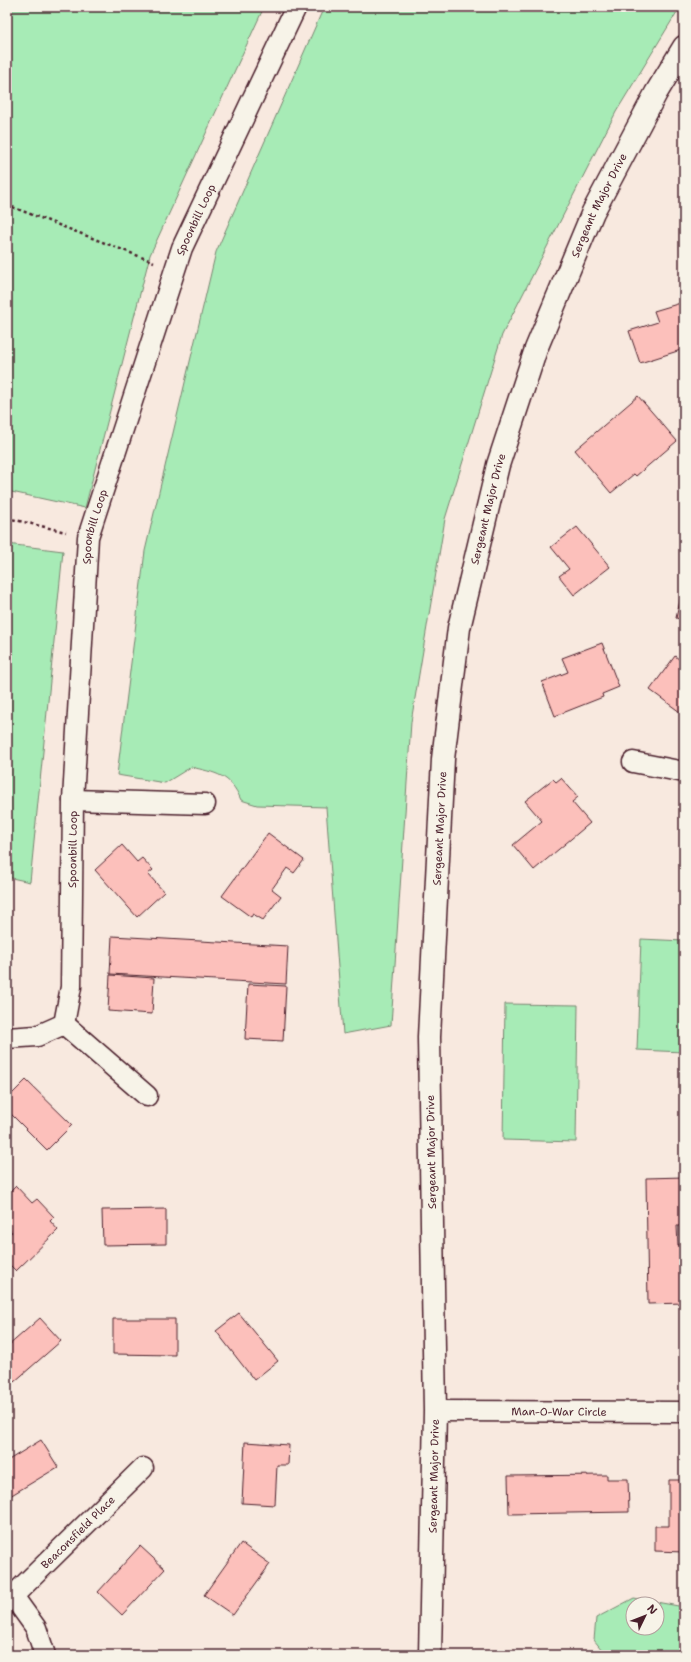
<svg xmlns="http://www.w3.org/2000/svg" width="691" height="1662" font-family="'Shantell Sans',sans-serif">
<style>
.green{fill:#a7ebb6;stroke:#788570;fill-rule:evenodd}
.building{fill:#fcc0bb;stroke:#4a1f2b}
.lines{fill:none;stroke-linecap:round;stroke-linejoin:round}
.street-casing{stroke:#4a1f2b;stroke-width:23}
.secondary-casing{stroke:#4a1f2b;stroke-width:25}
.path{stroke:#4a1f2b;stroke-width:2.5;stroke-dasharray:3 3;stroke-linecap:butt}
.street{stroke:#f7f3e8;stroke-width:20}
.secondary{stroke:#f7f3e8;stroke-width:22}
.labels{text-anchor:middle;stroke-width:3;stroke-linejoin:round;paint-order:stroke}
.street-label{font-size:11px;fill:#4a1f2b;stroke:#f7f3e8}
</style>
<rect width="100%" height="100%" fill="#f8e9df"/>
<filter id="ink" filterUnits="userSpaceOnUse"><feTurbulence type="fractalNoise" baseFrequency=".025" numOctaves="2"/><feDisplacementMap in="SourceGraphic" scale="8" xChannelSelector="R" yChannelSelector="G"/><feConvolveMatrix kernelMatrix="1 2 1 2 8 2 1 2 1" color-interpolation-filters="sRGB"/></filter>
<g filter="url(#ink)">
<path class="green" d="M7,7H264L150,255L85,508L7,491Z
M324,7H680L616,112L502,335L445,519L411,722L391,1025L343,1034L326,807L257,805L241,800C230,774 216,773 191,767L165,783L117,775L145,551L216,252Z
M7,544L63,551L30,882L7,877Z
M641,939L684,941V1052L637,1050Z
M505,1004L578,1005L576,1142L503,1140Z
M634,1598L684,1607V1655H606L594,1640L596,1618ZM633,1604H657V1628H633Z"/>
<path class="building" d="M684,302V318H682L684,325V349L640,363L629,331L658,322L654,311Z
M638,396L677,441L636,476L634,474L611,493L575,450Z
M577,527L610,567L574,595L559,576L569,569L551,547Z
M683,588H684V620L676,618Z
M602,643L619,687L602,694L603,697L555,716L542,682L568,672L562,658Z
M675,656L684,663V715L650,690Z
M561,778L578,797L572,802L590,823L534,870L513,845L542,821L525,801L553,779L556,782Z
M268,833L304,860L294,873L287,868L272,889L281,896L263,920L253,914L251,917L222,896Z
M122,845L137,862L142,858L153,870L148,874L164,892L137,917L95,870Z
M112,936L288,946L286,984L110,974Z
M110,975L154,978L152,1014L108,1011Z
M248,984L286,986L283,1041L245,1039Z
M26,1080L72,1125L47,1150L7,1110V1099Z
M684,1177V1226H677L678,1245L684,1244V1303L648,1304L646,1178Z
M16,1186L32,1203L37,1199L54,1217L50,1221L58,1230L16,1271L7,1262V1237L12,1232L7,1227V1195Z
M166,1209V1244L103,1245L102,1210Z
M239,1313L278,1361L254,1380L216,1331Z
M40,1318L61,1341L14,1382L7,1374V1347Z
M113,1319H175V1355L113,1354Z
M41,1440L58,1467L10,1496L7,1491V1461Z
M245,1442L289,1445L288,1465H277L275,1505L242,1503Z
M607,1475V1479H628L629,1512L509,1514L508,1476Z
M669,1480H684V1552L655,1551V1526H669Z
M241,1543L270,1564L233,1615L204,1595Z
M140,1546L165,1569L122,1615L98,1592Z"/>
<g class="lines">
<defs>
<g id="street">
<path d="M633,762L684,772"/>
<path d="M73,800L205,804"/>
<path d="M64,1024L147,1096"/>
<path id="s1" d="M7,1038L37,1036L64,1024L71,987L73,800L88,537L182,248L296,7"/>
<path id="s2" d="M435,1411L684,1412"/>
<path d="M7,1592L13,1596L36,1628L45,1655"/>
<path id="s3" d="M13,1596L143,1468"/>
</g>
<g id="secondary">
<path id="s4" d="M430,1655L435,1411L429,1037L443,759L459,628L498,465L536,349L593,212L656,93L684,47"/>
</g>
</defs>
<use href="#street" class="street-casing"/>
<use href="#secondary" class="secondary-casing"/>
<path class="path" d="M7,205L154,262
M7,518L66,532"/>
<use href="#street" class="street"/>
<use href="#secondary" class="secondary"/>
</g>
</g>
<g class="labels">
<g class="street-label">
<text dy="4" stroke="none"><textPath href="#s4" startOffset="1475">Sergeant Major Drive</textPath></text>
<text dy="4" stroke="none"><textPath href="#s1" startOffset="883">Spoonbill Loop</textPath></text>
<text dy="4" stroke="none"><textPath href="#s4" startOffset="1151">Sergeant Major Drive</textPath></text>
<text dy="4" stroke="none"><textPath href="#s1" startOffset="559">Spoonbill Loop</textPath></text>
<text dy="4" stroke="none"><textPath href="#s4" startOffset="827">Sergeant Major Drive</textPath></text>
<text dy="4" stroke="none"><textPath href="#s1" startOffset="235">Spoonbill Loop</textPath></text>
<text transform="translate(431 1152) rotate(-91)" y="4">Sergeant Major Drive</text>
<text dy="4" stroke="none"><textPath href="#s2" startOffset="124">Man-O-War Circle</textPath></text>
<text dy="4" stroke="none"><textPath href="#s4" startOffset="179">Sergeant Major Drive</textPath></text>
<text dy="4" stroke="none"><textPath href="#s3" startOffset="91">Beaconsfield Place</textPath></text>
</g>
</g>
<rect width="691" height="1662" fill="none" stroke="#f7f3e8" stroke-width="24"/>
<rect x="12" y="12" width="667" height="1638" fill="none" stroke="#4a1f2b" stroke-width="1.5" filter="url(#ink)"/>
<g transform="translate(645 1616) rotate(47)"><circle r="19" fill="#f7f3e8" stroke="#b29e9c"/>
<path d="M0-3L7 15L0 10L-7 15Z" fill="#4a1f2b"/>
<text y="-6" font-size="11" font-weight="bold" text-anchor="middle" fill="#4a1f2b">N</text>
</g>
</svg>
